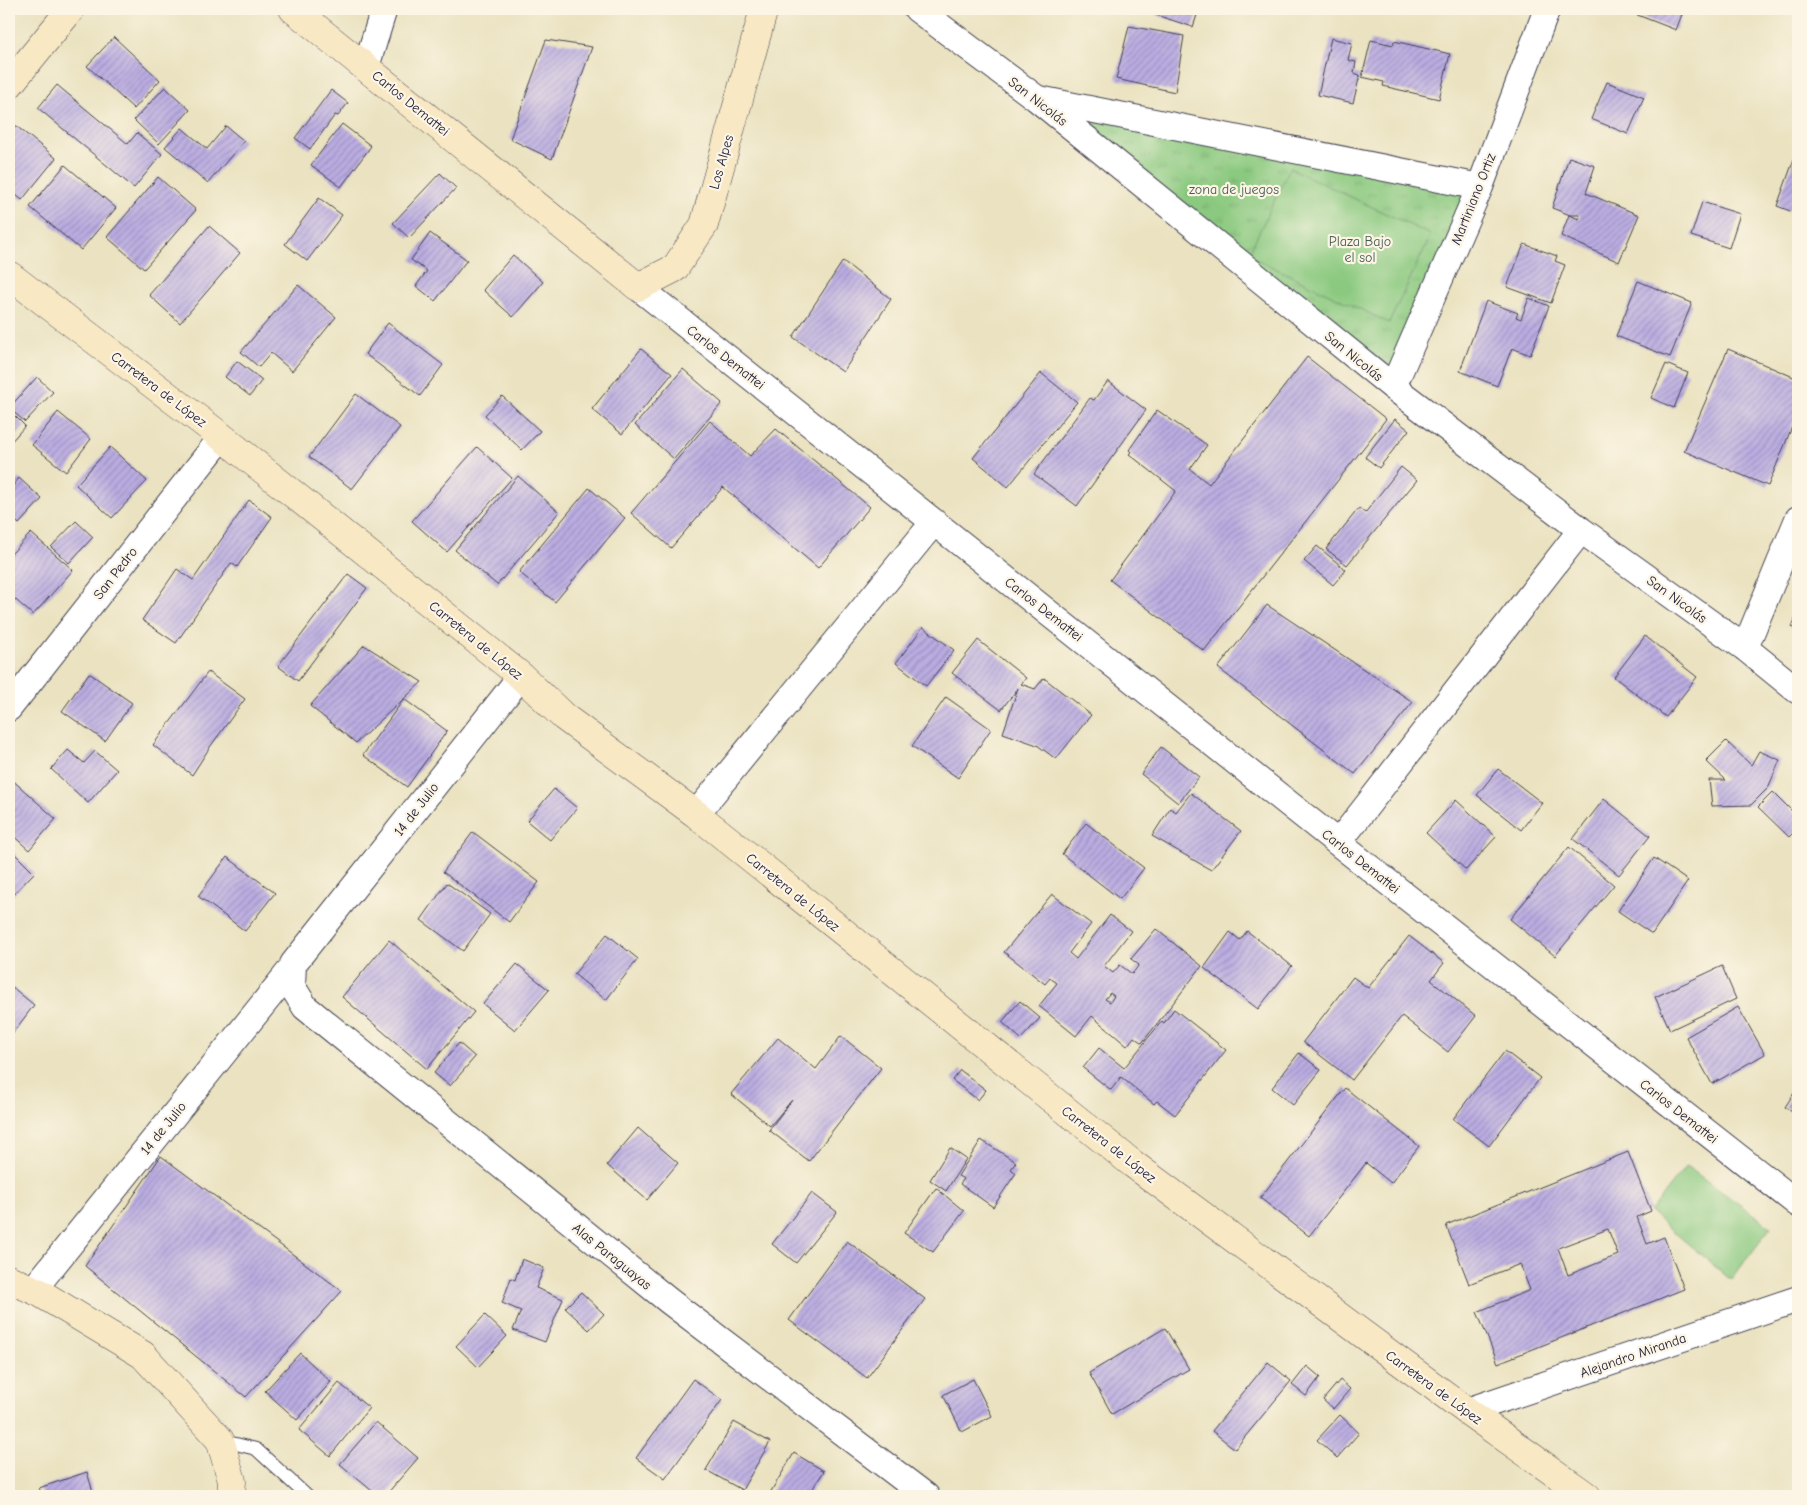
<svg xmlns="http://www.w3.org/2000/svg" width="1807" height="1505" font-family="'Comic Neue',sans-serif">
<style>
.park{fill:url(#park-tufts);stroke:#56765d}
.garden{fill:#8ac97f;stroke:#56765d}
.building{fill:url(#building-hatch);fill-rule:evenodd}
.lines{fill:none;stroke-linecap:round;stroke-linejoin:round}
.lane-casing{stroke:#403f4f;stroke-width:14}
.street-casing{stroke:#403f4f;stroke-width:28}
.secondary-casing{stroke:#403f4f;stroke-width:29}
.lane{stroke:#fff;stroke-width:12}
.street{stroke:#fff;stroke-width:26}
.secondary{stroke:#f8e8c3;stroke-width:28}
.labels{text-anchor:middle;stroke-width:4.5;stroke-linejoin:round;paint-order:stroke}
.street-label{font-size:14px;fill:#22223b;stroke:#fcf5e5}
.park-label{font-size:14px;fill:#465c53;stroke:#fcf5e5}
</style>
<defs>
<pattern id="park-tufts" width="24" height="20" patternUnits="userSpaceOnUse" patternTransform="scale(1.25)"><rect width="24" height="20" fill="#8ac97f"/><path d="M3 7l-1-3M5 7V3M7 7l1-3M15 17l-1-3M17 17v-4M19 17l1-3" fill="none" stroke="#77ac6f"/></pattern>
<pattern id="building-hatch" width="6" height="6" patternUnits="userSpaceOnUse" patternTransform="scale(1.25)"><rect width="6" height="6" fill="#bbade2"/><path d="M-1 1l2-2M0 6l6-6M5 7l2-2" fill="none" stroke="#988cb8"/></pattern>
</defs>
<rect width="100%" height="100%" fill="#fcf5e5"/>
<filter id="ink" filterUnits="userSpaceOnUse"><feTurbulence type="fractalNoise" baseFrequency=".02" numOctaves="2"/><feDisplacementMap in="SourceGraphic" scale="10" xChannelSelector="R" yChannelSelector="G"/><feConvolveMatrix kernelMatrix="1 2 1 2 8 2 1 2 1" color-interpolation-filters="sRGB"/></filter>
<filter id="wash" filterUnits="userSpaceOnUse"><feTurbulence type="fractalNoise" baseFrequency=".0096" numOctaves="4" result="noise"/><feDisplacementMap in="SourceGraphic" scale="20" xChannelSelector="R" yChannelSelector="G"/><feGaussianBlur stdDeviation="1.12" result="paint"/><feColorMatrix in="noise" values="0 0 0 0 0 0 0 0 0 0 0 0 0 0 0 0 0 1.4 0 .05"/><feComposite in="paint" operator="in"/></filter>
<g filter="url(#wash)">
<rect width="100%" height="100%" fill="#eae2c0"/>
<path class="park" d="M1052,107L1473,190L1390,375Z"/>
<path class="garden" d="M1290,168L1431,235L1389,323L1248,255Z
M1686,1166L1771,1227L1731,1280L1650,1212Z"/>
<g id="blocks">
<path class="building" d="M1158,9H1199L1193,27L1156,15Z
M1622,9H1684L1676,30Z
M1129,26L1184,36L1175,92L1116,79Z
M114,37L160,80L134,109L87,66Z
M1331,38L1352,43L1348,60L1356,62L1354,73L1360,75L1353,103L1318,95Z
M546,40L592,47L552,159L510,139Z
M1371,40L1393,45L1394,41L1450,54L1439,99L1383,86L1384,82L1362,77Z
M1607,82L1644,97L1628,134L1591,119Z
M57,85L128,144L137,133L162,154L134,188L38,108Z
M165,87L190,110L159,144L134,120Z
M331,90L348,103L338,116L335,115L310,149L295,138Z
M342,124L371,146L341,187L311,165Z
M15,125L56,158L22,200L9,189V133Z
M226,126L244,141L208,183L165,147L182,128L207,149Z
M1569,157L1595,166L1586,193L1639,215L1619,262L1561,236L1569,215L1579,219L1580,215H1570L1552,208Z
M1794,159L1798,161V214L1777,206Z
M65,165L116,208L81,250L30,207Z
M440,173L456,188L409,238L393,223Z
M158,177L196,210L144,269L107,237Z
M319,198L342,215L307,261L285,244Z
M1702,202L1740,214L1729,248L1691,236Z
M209,226L240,253L180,323L149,295Z
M430,233L467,260L435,301L416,286L427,271L411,260Z
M1524,244L1557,256L1555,261L1565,265L1551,303L1507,287Z
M513,255L543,282L513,317L483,290Z
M843,261L891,299L843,372L793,337Z
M1638,281L1692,303L1670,357L1616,336Z
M298,285L336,317L292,371L271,353L259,367L241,352Z
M1529,298L1549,306L1530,355L1512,348L1497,386L1460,371L1486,301L1518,313L1516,317L1521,319Z
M388,323L443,365L420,396L365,354Z
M641,349L672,374L622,434L592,409Z
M1728,349L1798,379V412L1768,486L1684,451Z
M1307,357L1386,419L1204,651L1110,580L1176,491L1129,454L1131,452L1129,450L1157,410L1207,445L1190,469L1209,484Z
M237,361L262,380L250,396L225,377Z
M1666,364L1688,373L1674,408L1651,398Z
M683,369L722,403L674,459L635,425Z
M1041,373L1077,402L1008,487L973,458Z
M37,377L53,392L25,422L9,408Z
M1108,381L1146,410L1077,506L1034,474L1090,398L1094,400Z
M356,394L400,427L352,489L309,457Z
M502,396L540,431L522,450L485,415Z
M9,410L25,426L9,444Z
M58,412L91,439L66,472L32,445Z
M1395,419L1409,430L1379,468L1365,457Z
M710,421L750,456L776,429L870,507L818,568L723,487L671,548L631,513Z
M110,447L147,481L112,518L76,485Z
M477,447L512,478L447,552L412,521Z
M1401,467L1417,480L1347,565L1326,549L1359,508L1365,513Z
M518,476L559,512L497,585L455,550Z
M19,478L42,499L19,524L9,515V485L12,487Z
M589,488L625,518L555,602L519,572Z
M249,500L272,517L237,567L231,563L176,643L142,620L177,569L193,580Z
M76,521L93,537L69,563L51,547Z
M31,533L73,570L33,615L9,594V552L11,554Z
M1317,546L1346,570L1333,585L1304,561Z
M348,574L367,588L298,681L278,666Z
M1267,605L1413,702L1355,774L1218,668Z
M1798,612V630L1792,627Z
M923,627L954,650L926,686L896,663Z
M1645,636L1697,677L1666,717L1614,677Z
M978,640L1026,678L1021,684L1035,689L1044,678L1091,715L1056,759L1037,745L1003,733L1018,688L1001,710L952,673Z
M364,645L422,682L356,743L310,706Z
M208,672L245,699L210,747L192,775L153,745Z
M89,673L132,703L105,741L62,711Z
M946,697L991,729L958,778L912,746Z
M404,699L447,731L407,787L363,755Z
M1726,741L1751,765L1759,751L1780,760L1768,788L1751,805L1712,806L1709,780H1726L1706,761Z
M1161,747L1199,777L1178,803L1141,774Z
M68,750L84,763L95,751L117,770L88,803L51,769Z
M1498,769L1542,803L1521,830L1477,795Z
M9,777L56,819L29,850L9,832Z
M554,789L577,808L550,840L527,821Z
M1773,792L1798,817V828L1789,837L1758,807Z
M1191,793L1241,831L1211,870L1152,836L1170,808L1176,812Z
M1604,799L1650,836L1619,875L1573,839Z
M1456,800L1496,837L1466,870L1426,833Z
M1086,823L1144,868L1120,899L1062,854Z
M473,832L539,882L509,922L443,872Z
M1569,847L1614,885L1555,956L1510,919Z
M9,848L34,873L9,899Z
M227,857L275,893L245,931L198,896Z
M1654,858L1688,881L1652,934L1618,911Z
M447,883L490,914L463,951L421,920Z
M1052,894L1091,924L1069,953L1076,959L1110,915L1131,931L1104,966L1113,973L1120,965L1132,974L1139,965L1131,959L1156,929L1202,966L1142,1043L1134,1037L1127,1046L1092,1016L1076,1036L1039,1006L1057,983L1050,978L1045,984L1004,952ZM1110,993L1114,996L1110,1002L1105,999Z
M1247,931L1292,966L1258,1009L1204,968L1230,932L1240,940Z
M607,934L638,959L606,1000L574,974Z
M1409,936L1444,963L1431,980L1476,1016L1448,1052L1402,1016L1352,1080L1303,1042L1353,977L1368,988Z
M389,940L474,1012L427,1069L342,997Z
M517,964L549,990L515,1030L483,1004Z
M1722,966L1736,999L1670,1030L1655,997Z
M11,986L34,1005L9,1038V989Z
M1020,1001L1040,1018L1021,1039L1002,1022Z
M1738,1007L1765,1054L1712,1084L1686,1037Z
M1174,1009L1226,1050L1175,1115L1157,1101L1154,1104L1121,1077L1111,1090L1083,1068L1099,1048L1124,1068L1162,1021L1164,1023Z
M841,1036L881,1068L809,1161L769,1130L792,1100L770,1126L731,1094L778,1038L816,1069Z
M459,1043L475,1057L450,1086L434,1073Z
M1505,1051L1540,1078L1489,1146L1453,1119Z
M1299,1053L1321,1070L1293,1105L1272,1088Z
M960,1070L986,1090L978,1100L952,1080Z
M1798,1087V1116L1785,1107Z
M1345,1088L1419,1146L1391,1183L1366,1163L1309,1236L1260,1198Z
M638,1128L678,1163L647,1200L607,1165Z
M981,1140L1016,1162L1011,1169L1016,1173L993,1207L960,1184L964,1179L958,1176Z
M950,1148L966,1159L946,1191L930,1180Z
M1628,1152L1651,1211L1637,1217L1647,1244L1664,1237L1684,1289L1498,1363L1477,1312L1530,1290L1520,1264L1469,1284L1446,1225ZM1608,1229L1618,1255L1568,1275L1558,1248Z
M161,1156L342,1291L246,1397L85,1266Z
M936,1188L964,1211L933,1252L904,1233Z
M812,1193L837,1212L796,1263L772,1244Z
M847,1241L925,1299L867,1378L789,1320Z
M522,1259L544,1268L536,1288L563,1299L545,1342L513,1330L521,1311L502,1303L511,1278L515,1280Z
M581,1292L604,1314L589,1330L565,1308Z
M485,1315L507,1336L478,1367L456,1346Z
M1165,1328L1189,1369L1112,1414L1089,1373Z
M300,1353L331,1382L297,1420L265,1391Z
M1268,1362L1291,1381L1235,1449L1212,1431Z
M1307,1366L1320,1377L1306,1396L1292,1385Z
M693,1379L722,1400L665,1479L636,1458Z
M973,1379L992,1416L962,1432L943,1395Z
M1340,1380L1350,1389L1333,1409L1323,1400Z
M339,1383L369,1408L330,1456L299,1430Z
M1340,1415L1359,1433L1337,1458L1317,1440Z
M376,1422L418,1458L385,1496H378L340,1464Z
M734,1422L770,1442L742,1490L706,1470Z
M794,1453L824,1471L808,1496H776L770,1493Z
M87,1472L93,1492L80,1496H43L39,1488Z"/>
</g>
</g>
<g filter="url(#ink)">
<use href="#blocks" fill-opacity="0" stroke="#403f4f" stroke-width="1"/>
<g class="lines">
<defs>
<path id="lane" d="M220,1440L256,1449L307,1496"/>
<path id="street" d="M917,9L1036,98L1393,387L1581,530L1745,648L1798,691
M366,67L384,9
M1039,99L1480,187
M638,287L1338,843L1798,1204
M1393,387L1480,187L1547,9
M1745,648L1798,519
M521,676L293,964L292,986L305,1007L669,1301L926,1496
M9,708L222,437
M696,814L934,522
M1338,843L1581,530
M33,1290L293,967
M1467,1411L1798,1299"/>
<path id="secondary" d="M293,9L638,287L675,268L704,225L764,9
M9,85L71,9
M9,275L222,437L521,676L564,717L696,814L1133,1164L1467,1411L1587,1496
M9,1279L40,1293L143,1355L220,1440L232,1481L231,1496"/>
</defs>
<use href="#lane" class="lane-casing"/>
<use href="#street" class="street-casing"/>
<use href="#secondary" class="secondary-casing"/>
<use href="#lane" class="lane"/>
<use href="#street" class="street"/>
<use href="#secondary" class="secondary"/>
</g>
</g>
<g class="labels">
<g class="street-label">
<text transform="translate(1038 101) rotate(38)" y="5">San Nicolás</text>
<text transform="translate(411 103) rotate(39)" y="5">Carlos Demattei</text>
<text transform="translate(721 162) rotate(-74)" y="5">Los Alpes</text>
<text transform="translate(1473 199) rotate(-68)" y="5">Martiniano Ortiz</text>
<text transform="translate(1354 356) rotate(39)" y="5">San Nicolás</text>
<text transform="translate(726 357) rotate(38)" y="5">Carlos Demattei</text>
<text transform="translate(159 389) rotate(37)" y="5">Carretera de López</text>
<text transform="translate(115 573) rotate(-52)" y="5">San Pedro</text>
<text transform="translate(1677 599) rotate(36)" y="5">San Nicolás</text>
<text transform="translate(1044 609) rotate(38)" y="5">Carlos Demattei</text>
<text transform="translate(476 640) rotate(39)" y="5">Carretera de López</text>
<text transform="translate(416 809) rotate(-52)" y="5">14 de Julio</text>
<text transform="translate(1361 861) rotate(38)" y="5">Carlos Demattei</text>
<text transform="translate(793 892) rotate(39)" y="5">Carretera de López</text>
<text transform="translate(1679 1111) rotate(38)" y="5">Carlos Demattei</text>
<text transform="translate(163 1128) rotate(-51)" y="5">14 de Julio</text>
<text transform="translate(1109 1144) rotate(38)" y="5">Carretera de López</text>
<text transform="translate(612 1256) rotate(39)" y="5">Alas Paraguayas</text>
<text transform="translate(1633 1355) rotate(-19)" y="5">Alejandro Miranda</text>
<text transform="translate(1434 1387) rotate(36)" y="5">Carretera de López</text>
</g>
<g class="park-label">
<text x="1234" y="194">zona de juegos</text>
<text x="1360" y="246">Plaza Bajo<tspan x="1360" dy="16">el sol</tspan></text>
</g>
</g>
<rect width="1807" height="1505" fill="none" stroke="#fcf5e5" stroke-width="30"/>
</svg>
